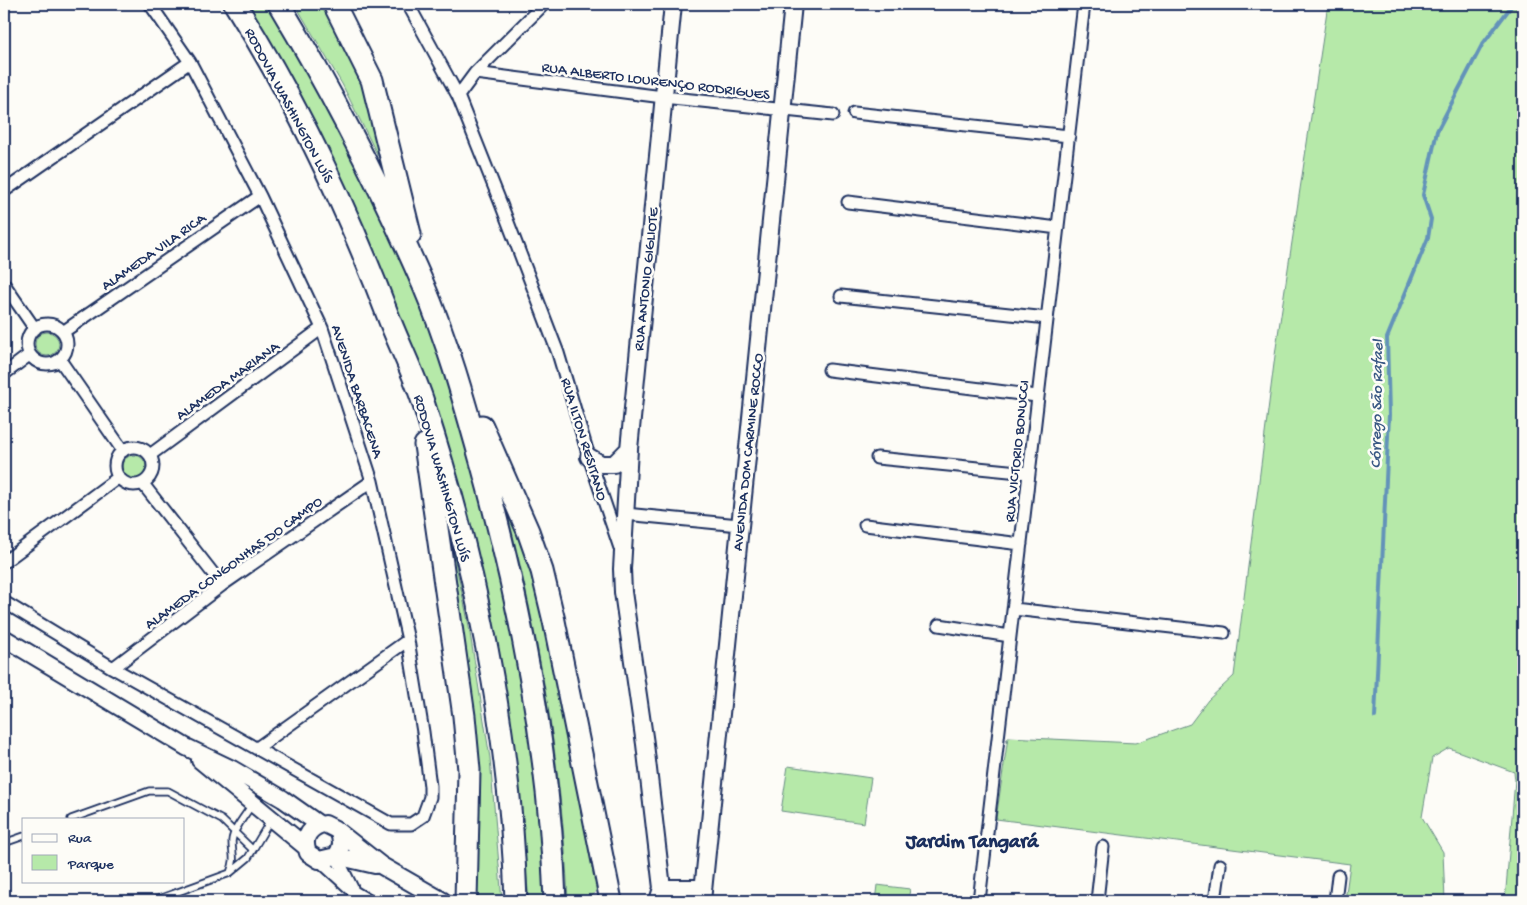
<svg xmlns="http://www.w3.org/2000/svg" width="1527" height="905" font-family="'Gochi Hand',sans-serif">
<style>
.green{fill:#b6e9a9;stroke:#688c84}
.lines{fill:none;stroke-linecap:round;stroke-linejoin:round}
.stream{stroke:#6493b9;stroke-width:4}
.lane-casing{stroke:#1b2f5e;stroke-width:9}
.street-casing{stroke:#1b2f5e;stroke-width:15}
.secondary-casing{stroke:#1b2f5e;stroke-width:20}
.highway-casing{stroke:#1b2f5e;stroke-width:25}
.lane{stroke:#fdfcf7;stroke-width:5.5}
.street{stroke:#fdfcf7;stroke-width:11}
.secondary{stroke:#fdfcf7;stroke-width:16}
.highway{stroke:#fdfcf7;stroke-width:21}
.labels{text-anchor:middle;stroke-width:5;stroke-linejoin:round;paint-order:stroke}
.street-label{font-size:15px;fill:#1b2f5e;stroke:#fdfcf7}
.water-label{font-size:16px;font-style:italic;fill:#395884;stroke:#fdfcf7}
.district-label{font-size:20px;font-weight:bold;fill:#1b2f5e;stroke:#fdfcf7}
</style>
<rect width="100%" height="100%" fill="#fdfcf7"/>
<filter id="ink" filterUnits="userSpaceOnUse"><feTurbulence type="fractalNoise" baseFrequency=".02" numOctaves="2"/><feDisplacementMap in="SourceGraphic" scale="10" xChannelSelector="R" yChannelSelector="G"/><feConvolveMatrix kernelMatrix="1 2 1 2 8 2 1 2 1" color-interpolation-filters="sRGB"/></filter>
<g filter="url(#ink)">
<path class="green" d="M242,4H272L388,223L443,361L482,486L531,720L547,901H529L519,793L515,787L407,336L388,287Z
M295,4H326L364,88L383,166L342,84Z
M1328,4H1523V901H1505L1515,780L1514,772L1449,748L1432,758L1422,817L1443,852L1445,901H1345L1350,864L996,819L1008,737L1136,743L1190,724L1208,700L1234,676L1276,348Z
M35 344a12 12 0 1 1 24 0a12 12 0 1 1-24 0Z
M122 467a12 12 0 1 1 24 0a12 12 0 1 1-24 0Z
M500,484L530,554L598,886C592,902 584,901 568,901C562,759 536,621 500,484Z
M442,528L452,547L468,621L490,758L502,901H473Z
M788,766L871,778L864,823L781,811Z
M877,885L910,889L908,901H875Z"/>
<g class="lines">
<path class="stream" d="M1375,717L1389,415L1387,338L1428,238L1431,219L1423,195L1437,131L1482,45L1513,4"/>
<defs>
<path id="lane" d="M71,819L149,791H168L222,820L252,849
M4,843L24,836
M230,873C236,857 232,856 232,841C233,829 245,816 251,806
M153,901L230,873L248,858L270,821"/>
<path id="street" d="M408,4L458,96L501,204L558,353L589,457L621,551
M475,73L663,97L833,115
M458,96L475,73L544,4
M854,113L1069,136
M4,191L190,62
M848,202L1058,228
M4,284L35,329
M841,296L1047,318
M27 344a20 20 0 1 1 40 0a20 20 0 1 1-40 0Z
M63,332L260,196
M60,360L123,451
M829,370L1037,396
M4,374L29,355
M115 466a19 19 0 1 1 38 0a19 19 0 1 1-38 0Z
M150,455L322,328
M877,458L1029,473
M143,484L222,585
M625,514L739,525
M865,525L1021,544
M4,562L119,477
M4,602L113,668L391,824H411L423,816L430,797V786L423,732L408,640L372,481L322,328L260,196L190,62L150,4
M1014,609L1224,633
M939,625L1010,636
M113,668L222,585L372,481
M257,748L408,640
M336,856L352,888
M319,860L354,892L369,901
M979,901L1084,4
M1097,901L1103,847
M1215,901L1220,865
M1335,901L1338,876"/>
<path id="secondary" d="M589,457L601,464H614L629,449
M4,638L186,747L232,769L283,799L320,825
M200,760L306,847
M339,833C342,842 342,848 336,856L319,860L308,853C303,840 307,830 320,825L325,824L335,829L382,866L443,901
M336,856L375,865
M662,888H703
M658,901L662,888L645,744L623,592L622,569L629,449L673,4
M702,901L793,4"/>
<path id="highway" d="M235,4C298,104 348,210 390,321C401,349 415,376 424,405C475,561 511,737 516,901
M279,4C333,94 381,188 423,284C448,342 465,404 482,465C521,607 550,753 555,901
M334,4L372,80L410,234
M482,426L528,531L542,571L554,621L611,901
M425,445L464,716L469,770L466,901"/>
</defs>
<use href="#lane" class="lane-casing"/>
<use href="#street" class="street-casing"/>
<use href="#secondary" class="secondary-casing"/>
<use href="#highway" class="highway-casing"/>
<use href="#lane" class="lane"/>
<use href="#street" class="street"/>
<use href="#secondary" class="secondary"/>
<use href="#highway" class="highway"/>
</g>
</g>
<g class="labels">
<g class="street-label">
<text transform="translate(656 80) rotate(7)" y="5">RUA ALBERTO LOURENÇO RODRIGUES</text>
<text transform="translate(290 105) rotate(62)" y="5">RODOVIA WASHINGTON LUÍS</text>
<text transform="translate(153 251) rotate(-35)" y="5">ALAMEDA VILA RICA</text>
<text transform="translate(645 279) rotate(-84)" y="5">RUA ANTONIO GIGLIOTE</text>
<text transform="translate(227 380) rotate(-36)" y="5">ALAMEDA MARIANA</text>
<text transform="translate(358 391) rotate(72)" y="5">AVENIDA BARBACENA</text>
<text transform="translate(585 439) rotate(73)" y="5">RUA ILTON RESITANO</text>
<text transform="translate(1016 451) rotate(-84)" y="5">RUA VICTORIO BONUCCI</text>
<text transform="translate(747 452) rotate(-84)" y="5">AVENIDA DOM CARMINE ROCCO</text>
<text transform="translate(443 478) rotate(74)" y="5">RODOVIA WASHINGTON LUÍS</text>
<text transform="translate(233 562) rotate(-36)" y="5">ALAMEDA CONGONHAS DO CAMPO</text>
</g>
<g class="water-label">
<text transform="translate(1375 404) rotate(-89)" y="6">Córrego São Rafael</text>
</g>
<g class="district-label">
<text x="972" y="847">Jardim Tangará</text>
</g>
</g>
<rect width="1527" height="905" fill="none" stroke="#fdfcf7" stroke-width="20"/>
<rect x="10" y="10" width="1507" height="885" fill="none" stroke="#1b2f5e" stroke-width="2" filter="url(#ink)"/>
<rect x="22" y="818" width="162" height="65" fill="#fdfcf7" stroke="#a3aaba"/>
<rect x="32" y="834" width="25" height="8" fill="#fdfcf7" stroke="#a3aaba"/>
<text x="68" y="842" font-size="15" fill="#1b2f5e">Rua</text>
<rect x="32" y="855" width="25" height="15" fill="#b6e9a9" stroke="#a3aaba"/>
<text x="68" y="868" font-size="15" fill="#1b2f5e">Parque</text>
</svg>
